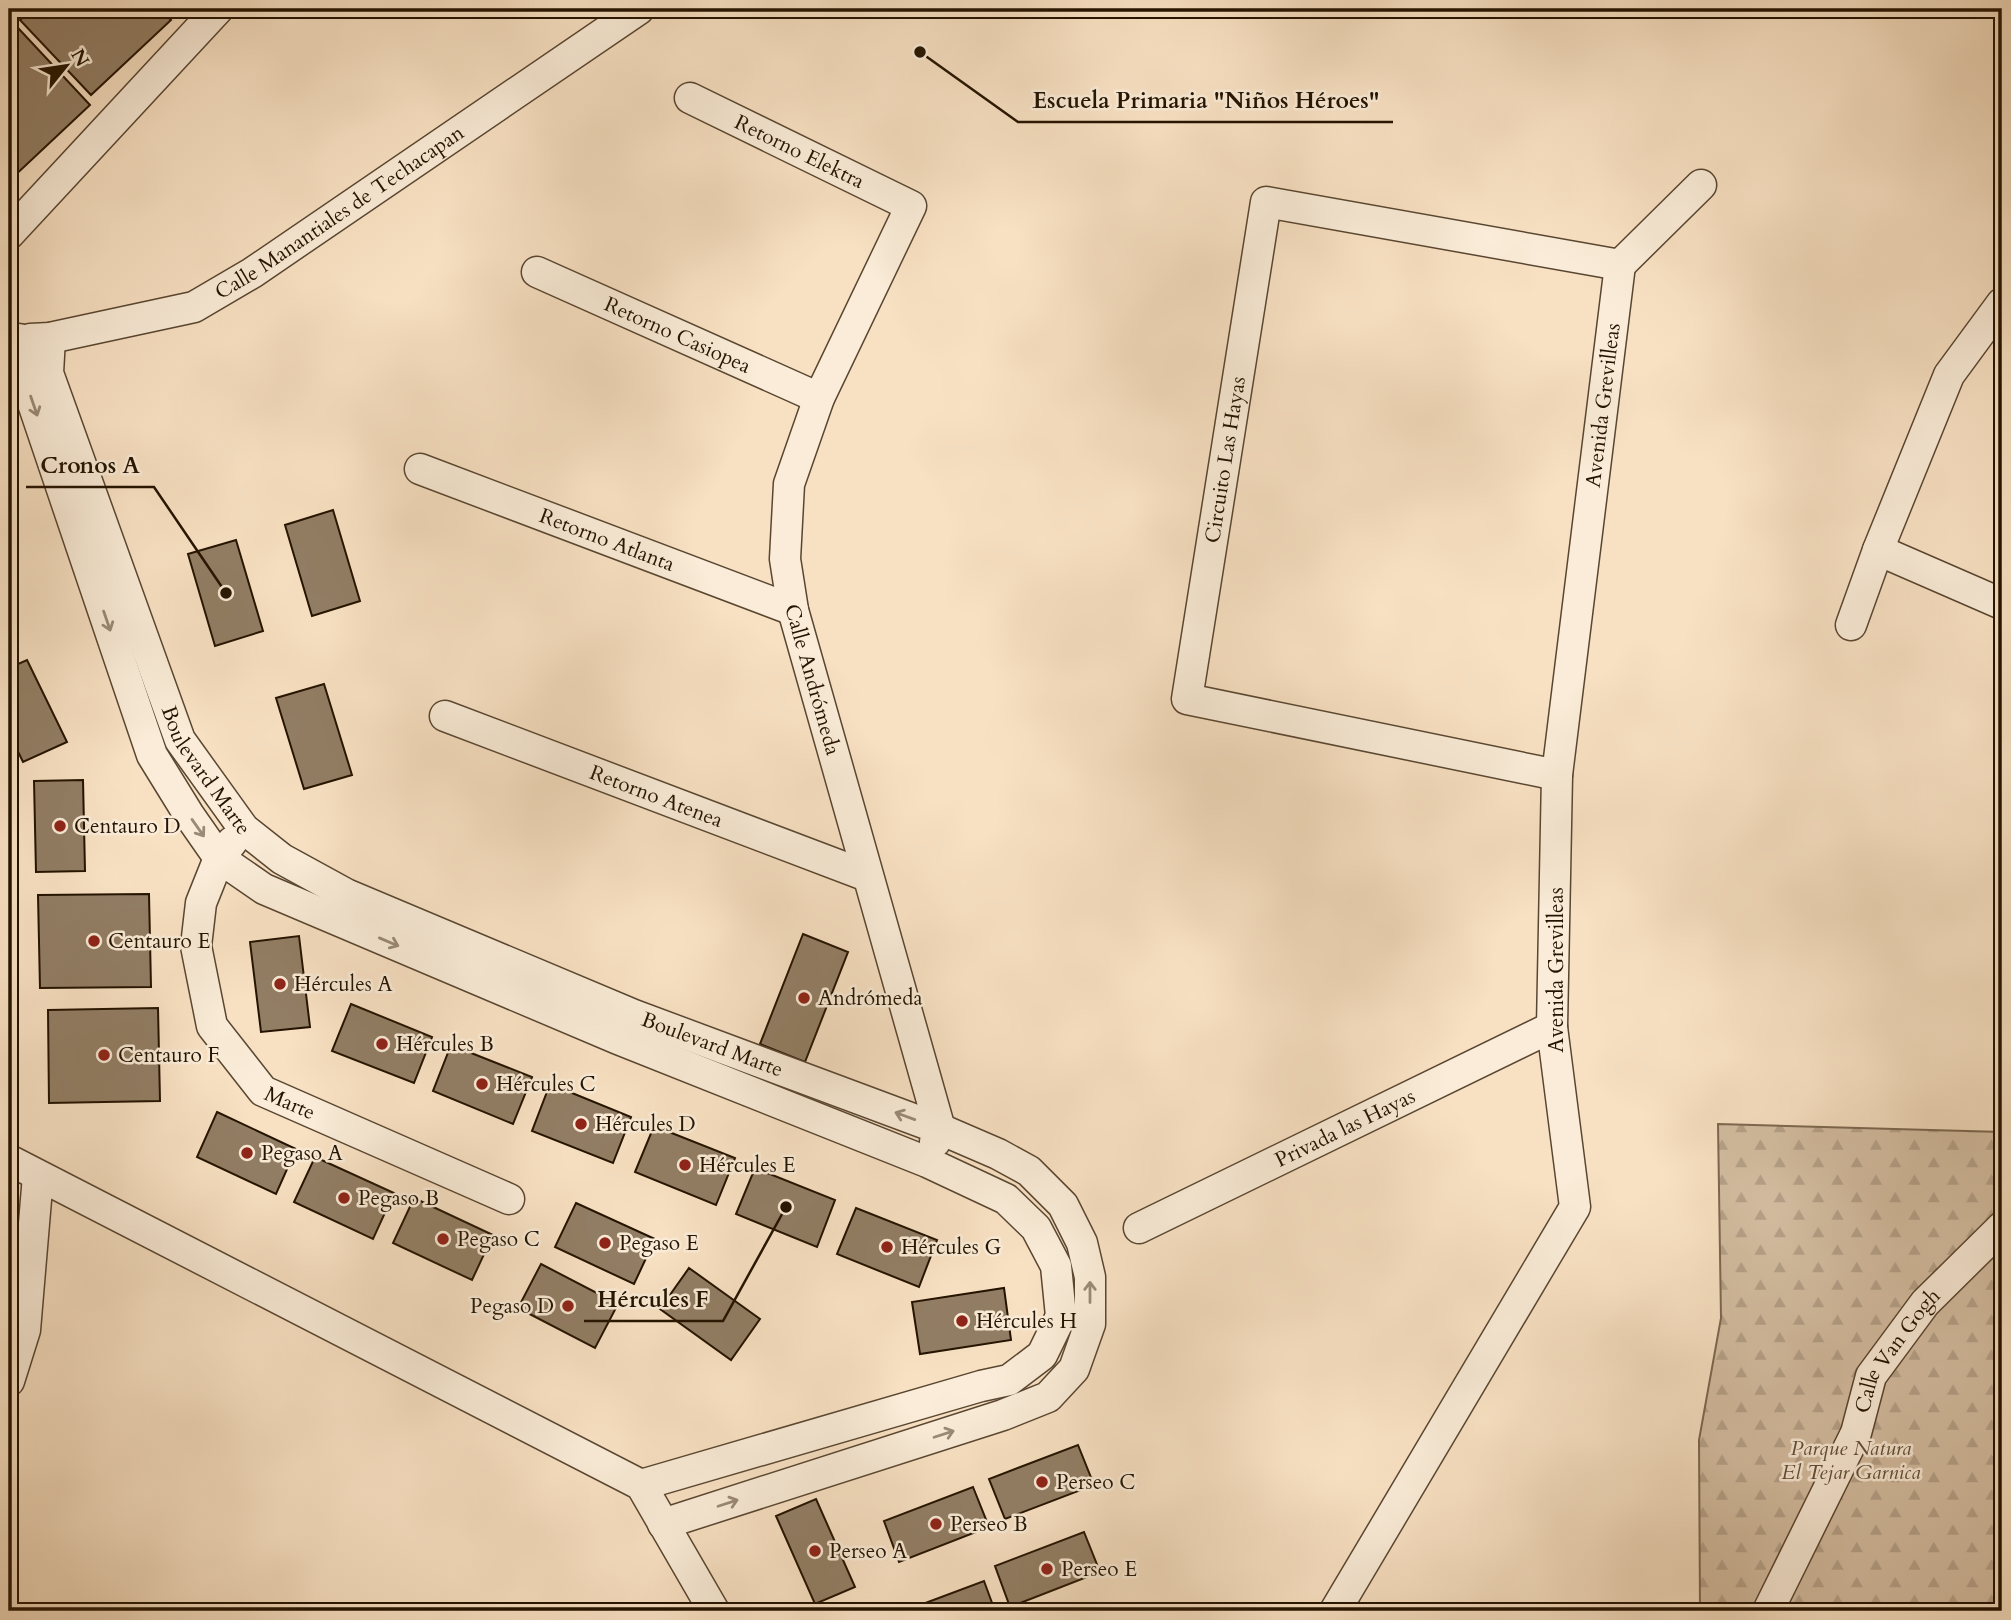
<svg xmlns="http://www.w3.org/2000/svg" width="2011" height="1620" font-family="Cardo,serif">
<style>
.forest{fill:url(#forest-firs);stroke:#7c6851;stroke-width:2}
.building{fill:#927e65;stroke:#241300;stroke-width:2}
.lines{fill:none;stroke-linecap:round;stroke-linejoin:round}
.street-casing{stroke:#594631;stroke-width:33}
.street{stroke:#faecd8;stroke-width:30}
.oneway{stroke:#9a8a77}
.poi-dot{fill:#8f2418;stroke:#faecd8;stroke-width:2.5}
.labels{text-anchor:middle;stroke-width:5;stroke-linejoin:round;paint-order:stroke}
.street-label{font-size:21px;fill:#241300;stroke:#faecd8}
.poi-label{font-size:21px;fill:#241300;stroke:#faecd8;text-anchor:start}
.park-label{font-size:21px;font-style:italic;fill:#624f39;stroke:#faecd8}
.leader{fill:none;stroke:#241300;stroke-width:2.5}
.callout-dot{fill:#241300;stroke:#faecd8;stroke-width:2.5}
.callout-label{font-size:23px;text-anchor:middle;font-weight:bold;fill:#241300;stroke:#faecd8;stroke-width:5;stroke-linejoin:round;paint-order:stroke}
</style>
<defs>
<pattern id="forest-firs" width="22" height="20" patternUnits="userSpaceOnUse" patternTransform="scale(1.75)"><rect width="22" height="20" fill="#d4bea2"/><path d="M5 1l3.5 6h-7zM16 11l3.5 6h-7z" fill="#b6a28a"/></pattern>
</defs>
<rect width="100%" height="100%" fill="#f8e1c3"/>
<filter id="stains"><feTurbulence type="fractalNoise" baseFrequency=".00286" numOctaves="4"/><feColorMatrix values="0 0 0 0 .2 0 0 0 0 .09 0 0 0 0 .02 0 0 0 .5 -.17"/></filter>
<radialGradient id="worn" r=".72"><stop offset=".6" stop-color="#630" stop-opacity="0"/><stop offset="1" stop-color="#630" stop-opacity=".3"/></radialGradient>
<path class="forest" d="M1718,1124L2002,1132V1611H1700L1699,1440L1721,1318Z"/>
<path class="building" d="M32,9H160L171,20L91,95L20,20Z
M19,29L90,105L9,181V39Z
M333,510L360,601L312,616L285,525Z
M236,540L263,631L215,646L188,554Z
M9,612L13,646L9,647Z
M27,660L67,742L23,762L9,733V668Z
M324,684L352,775L304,789L276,698Z
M83,780L85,871L36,872L34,781Z
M149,894L151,987L40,988L38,895Z
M803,934L848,952L805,1062L760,1044Z
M299,936L310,1027L261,1032L250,942Z
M351,1004L432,1037L414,1083L332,1051Z
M158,1008L160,1101L49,1103L48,1010Z
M451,1045L532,1077L513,1124L433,1091Z
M550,1084L631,1117L613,1163L532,1131Z
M217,1112L296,1149L276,1194L197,1157Z
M654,1126L735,1158L716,1205L635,1172Z
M315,1157L394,1193L373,1239L294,1202Z
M755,1168L835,1200L817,1247L736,1214Z
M414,1198L493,1235L472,1280L393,1243Z
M576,1203L655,1239L634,1284L555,1247Z
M856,1208L937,1240L919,1287L837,1254Z
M541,1264L618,1304L595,1348L518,1308Z
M689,1268L760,1319L731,1360L660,1309Z
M1004,1288L1011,1340L920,1354L912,1302Z
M1078,1445L1094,1485L1005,1519L989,1479Z
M973,1487L989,1527L899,1562L884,1521Z
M816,1499L855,1587L815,1604L776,1516Z
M1084,1532L1100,1572L1010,1607L995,1566Z
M984,1581L995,1611H904Z"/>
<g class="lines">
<defs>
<g id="street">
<path id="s1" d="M690,98L911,206L819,398L789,484L785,559L793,610L940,1129L935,1142"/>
<path d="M9,234L218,9"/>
<path d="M1620,265L1701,185"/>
<path id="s2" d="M537,272L819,398"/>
<path id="s3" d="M50,338L48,373L180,740L244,829L282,859L346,894L634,1015L940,1129L998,1154L1029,1171L1063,1205L1082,1243L1090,1277V1324L1074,1369L1048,1397L1003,1415L663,1524"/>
<path d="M19,339L25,380L152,755L189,815L219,858L264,889L618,1039L927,1162L1006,1199L1036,1228L1056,1266L1061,1316L1042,1355L1009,1380L981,1386L641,1485"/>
<path id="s4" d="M30,339L50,338L194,307L252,273L639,9"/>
<path id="s5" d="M420,469L793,610"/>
<path d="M1878,550L2002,604"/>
<path d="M1851,625L1878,550L1949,375L2002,303"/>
<path id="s6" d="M445,716L867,876"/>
<path id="s7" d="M1557,775L1187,699L1266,202L1620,265"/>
<path id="s8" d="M232,842L219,858L201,903L196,946L212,1026L263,1091L509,1199"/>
<path d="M9,1160L641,1485L714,1611"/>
<path id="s9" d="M1139,1228L1552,1027"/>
<path d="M9,1381L25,1330L38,1176"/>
<path id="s10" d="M1335,1611L1575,1207L1552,1027L1557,775L1620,265"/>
<path id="s11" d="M1768,1611L1856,1433L1871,1376L1925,1303L2002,1227"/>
</g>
</defs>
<use href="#street" class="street-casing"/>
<use href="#street" class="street"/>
</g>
<defs><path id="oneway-shaft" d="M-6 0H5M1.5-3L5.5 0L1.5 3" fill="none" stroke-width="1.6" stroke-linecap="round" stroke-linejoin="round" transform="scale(1.75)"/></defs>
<g class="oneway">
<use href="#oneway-shaft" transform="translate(34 406) rotate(71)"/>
<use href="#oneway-shaft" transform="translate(107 621) rotate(71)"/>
<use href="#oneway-shaft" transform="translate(198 828) rotate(55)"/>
<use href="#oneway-shaft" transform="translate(389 942) rotate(23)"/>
<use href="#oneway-shaft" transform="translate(905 1116) rotate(-160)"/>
<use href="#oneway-shaft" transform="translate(1090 1292) rotate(-90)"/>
<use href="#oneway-shaft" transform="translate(944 1434) rotate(-18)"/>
<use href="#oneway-shaft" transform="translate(728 1503) rotate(-18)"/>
</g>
<g class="poi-dot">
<circle cx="60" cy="826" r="7"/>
<circle cx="94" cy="941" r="7"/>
<circle cx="280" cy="984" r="7"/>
<circle cx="804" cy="998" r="7"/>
<circle cx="382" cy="1044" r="7"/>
<circle cx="104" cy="1055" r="7"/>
<circle cx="482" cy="1084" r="7"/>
<circle cx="581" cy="1124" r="7"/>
<circle cx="247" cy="1153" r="7"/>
<circle cx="685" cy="1165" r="7"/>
<circle cx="344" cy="1198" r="7"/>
<circle cx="443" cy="1239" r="7"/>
<circle cx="605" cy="1243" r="7"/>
<circle cx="887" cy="1247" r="7"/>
<circle cx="568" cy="1306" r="7"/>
<circle cx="962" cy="1321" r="7"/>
<circle cx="1042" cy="1482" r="7"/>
<circle cx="936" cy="1524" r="7"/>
<circle cx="815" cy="1551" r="7"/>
<circle cx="1047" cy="1569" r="7"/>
</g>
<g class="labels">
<g class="street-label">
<text dy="7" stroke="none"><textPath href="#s1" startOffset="122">Retorno Elektra</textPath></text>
<text dy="7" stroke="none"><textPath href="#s4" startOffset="341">Calle Manantiales de Techacapan</textPath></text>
<text dy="7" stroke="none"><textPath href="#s2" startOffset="154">Retorno Casiopea</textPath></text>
<text dy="7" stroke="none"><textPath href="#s10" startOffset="1276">Avenida Grevilleas</textPath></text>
<text dy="7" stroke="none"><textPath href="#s7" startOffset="620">Circuito Las Hayas</textPath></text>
<text dy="7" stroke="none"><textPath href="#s5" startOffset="200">Retorno Atlanta</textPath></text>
<text dy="7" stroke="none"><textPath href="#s1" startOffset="749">Calle Andrómeda</textPath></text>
<text dy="7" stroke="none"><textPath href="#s3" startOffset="464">Boulevard Marte</textPath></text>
<text dy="7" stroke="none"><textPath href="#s6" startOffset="226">Retorno Atenea</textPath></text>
<text transform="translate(1556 970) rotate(-90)" y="7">Avenida Grevilleas</text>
<text dy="7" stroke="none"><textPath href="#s3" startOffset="1052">Boulevard Marte</textPath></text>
<text dy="7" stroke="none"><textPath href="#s8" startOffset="306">Marte</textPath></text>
<text dy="7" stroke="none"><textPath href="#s9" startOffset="229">Privada las Hayas</textPath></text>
<text dy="7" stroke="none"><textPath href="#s11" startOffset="292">Calle Van Gogh</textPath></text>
</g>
<g class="poi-label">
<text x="74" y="833">Centauro D</text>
<text x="108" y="948">Centauro E</text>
<text x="294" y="991">Hércules A</text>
<text x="818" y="1005">Andrómeda</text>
<text x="396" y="1051">Hércules B</text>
<text x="118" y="1062">Centauro F</text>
<text x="496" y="1091">Hércules C</text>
<text x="595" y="1131">Hércules D</text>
<text x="261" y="1160">Pegaso A</text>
<text x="699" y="1172">Hércules E</text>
<text x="358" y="1205">Pegaso B</text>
<text x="457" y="1246">Pegaso C</text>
<text x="619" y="1250">Pegaso E</text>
<text x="901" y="1254">Hércules G</text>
<text x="554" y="1313" text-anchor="end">Pegaso D</text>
<text x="976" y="1328">Hércules H</text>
<text x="1056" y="1489">Perseo C</text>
<text x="950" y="1531">Perseo B</text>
<text x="829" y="1558">Perseo A</text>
<text x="1061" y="1576">Perseo E</text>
</g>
<g class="park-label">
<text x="1851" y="1455">Parque Natura<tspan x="1851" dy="24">El Tejar Garnica</tspan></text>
</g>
</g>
<path class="leader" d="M920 52L1018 122H1393M226 593L154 487H26M786 1207L723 1321H584"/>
<g class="callout-dot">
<circle cx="920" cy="52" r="7"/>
<circle cx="226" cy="593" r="7"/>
<circle cx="786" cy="1207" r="7"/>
</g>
<g class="callout-label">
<text x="1206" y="108">Escuela Primaria ''Niños Héroes''</text>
<text x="90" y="473">Cronos A</text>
<text x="653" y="1307">Hércules F</text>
</g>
<rect width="2011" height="1620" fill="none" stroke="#f8e1c3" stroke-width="35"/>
<rect x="10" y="10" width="1990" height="1599" fill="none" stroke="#241300" stroke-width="3.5"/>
<rect x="18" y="18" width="1976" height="1585" fill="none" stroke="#241300" stroke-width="2"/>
<g transform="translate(66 66) rotate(60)" stroke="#faecd8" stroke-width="5" paint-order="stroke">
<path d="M0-5L12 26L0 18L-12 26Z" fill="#241300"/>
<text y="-10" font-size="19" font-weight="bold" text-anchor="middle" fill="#241300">N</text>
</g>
<rect width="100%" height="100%" filter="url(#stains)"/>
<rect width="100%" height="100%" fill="url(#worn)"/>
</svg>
